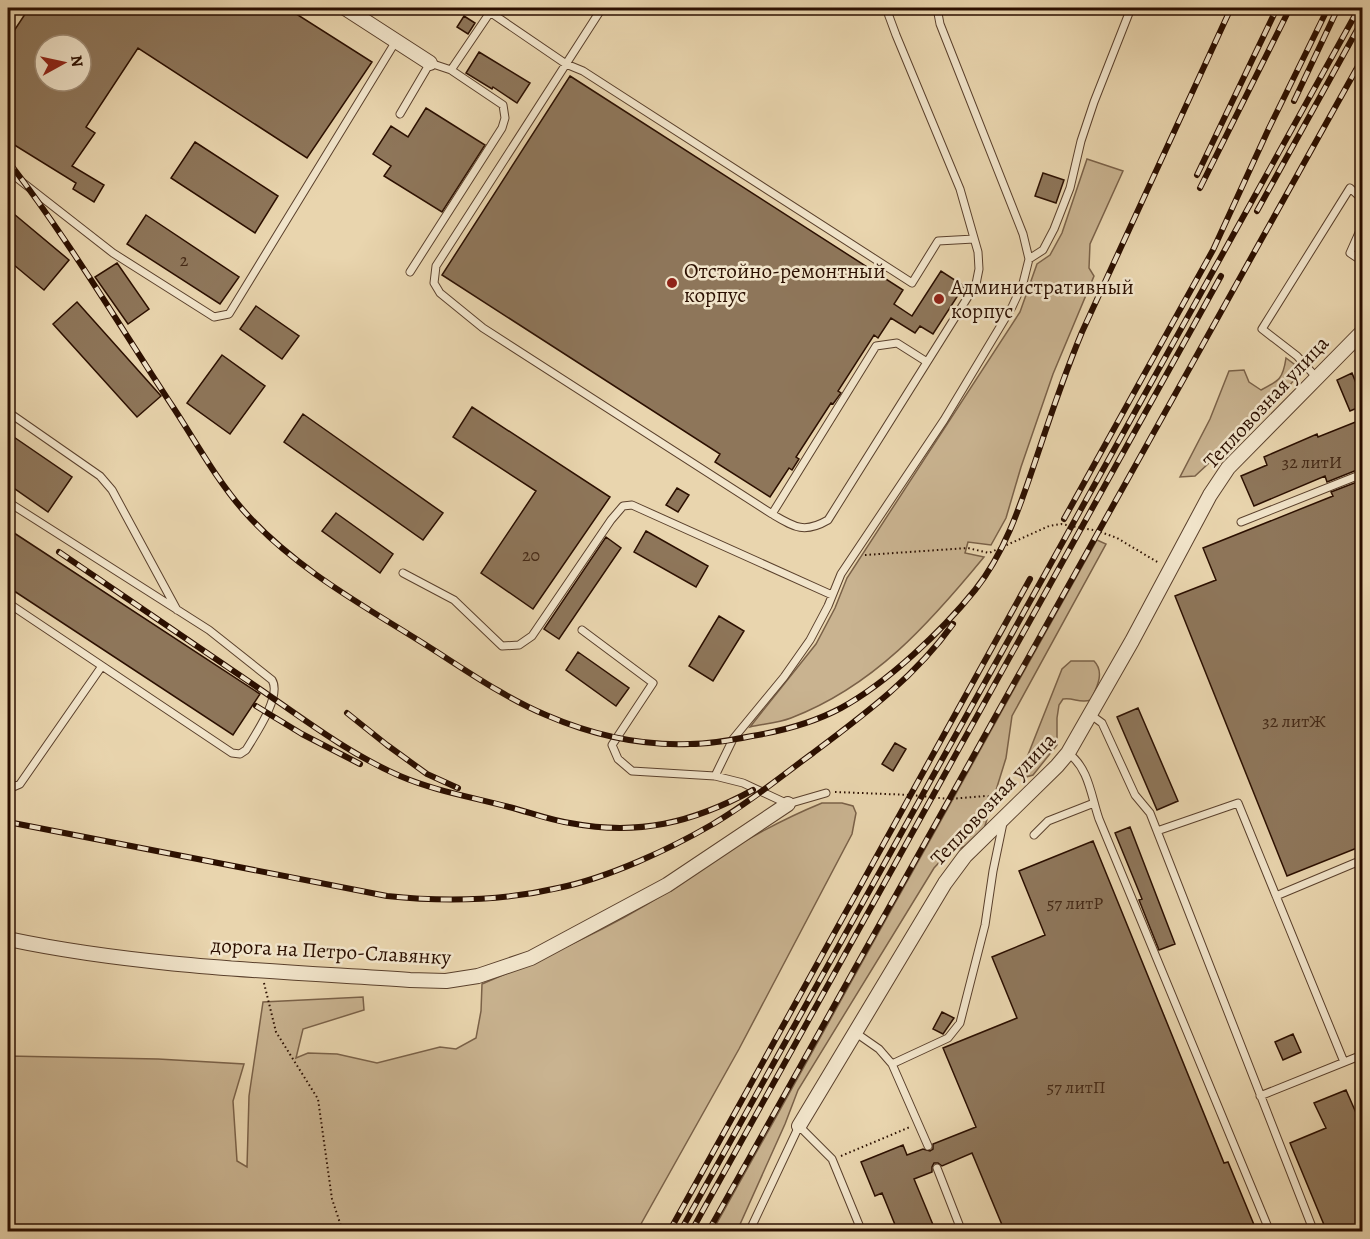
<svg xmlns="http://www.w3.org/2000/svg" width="1370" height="1239" font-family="Alegreya,serif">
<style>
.green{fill:#c9b390;stroke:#7a6148;stroke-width:1.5}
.building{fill:#8e765a;stroke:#2b0f00;stroke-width:1.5;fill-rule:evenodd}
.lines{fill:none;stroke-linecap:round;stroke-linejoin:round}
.service-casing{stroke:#5a402c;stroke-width:9}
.minor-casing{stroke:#5a402c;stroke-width:16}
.path{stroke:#2b0f00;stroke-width:2;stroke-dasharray:1.5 3;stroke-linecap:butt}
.service{stroke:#f1e4ca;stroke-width:7}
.minor{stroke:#f1e4ca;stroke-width:14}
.rail-casing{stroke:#2b0f00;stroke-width:6}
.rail{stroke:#f1e4ca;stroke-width:4;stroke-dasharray:11;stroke-linecap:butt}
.poi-dot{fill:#8f2418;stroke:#f1e4ca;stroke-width:2}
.labels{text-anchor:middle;stroke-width:5;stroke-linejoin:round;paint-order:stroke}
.number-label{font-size:18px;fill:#442916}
.poi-label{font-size:21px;fill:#2b0f00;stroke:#f1e4ca;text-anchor:start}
.street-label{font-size:21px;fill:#2b0f00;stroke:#f1e4ca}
</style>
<rect width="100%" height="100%" fill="#e9d5ae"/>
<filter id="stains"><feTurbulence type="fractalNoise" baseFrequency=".00333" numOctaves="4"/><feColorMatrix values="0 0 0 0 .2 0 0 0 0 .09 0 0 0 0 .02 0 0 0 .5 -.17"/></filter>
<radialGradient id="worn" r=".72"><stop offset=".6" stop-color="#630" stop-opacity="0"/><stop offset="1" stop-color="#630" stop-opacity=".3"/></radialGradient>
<path class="green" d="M1087,159L1123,171L1090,244L1089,268L1094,276L1053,374L1021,467L1006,518L991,545L968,542L965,553L984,557C929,624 874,686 791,718C778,723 763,724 750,727L816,644L835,608L847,578L1020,312L1037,264L1050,255L1062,233Z
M1286,358L1302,370L1282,395L1195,476L1180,477L1210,419L1229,371L1244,370L1249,382L1261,390C1279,381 1283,379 1286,358Z
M1097,540L1106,544L1012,716L1006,758L984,829L969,845L949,852L934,868L798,1090L785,1124L737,1231L712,1232Z
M1071,661H1094C1105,672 1097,687 1091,700C1079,704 1074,697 1063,699L1059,705L1057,718V745L1033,775L1026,777L1022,770L1062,669Z
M822,803H842L853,806L856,813L852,834L739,1049L637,1231L8,1232V1056L158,1059L244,1064L233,1101L237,1161L247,1167L249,1096L263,1002L363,997L364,1010L303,1029L296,1058L308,1053L337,1054L377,1063L440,1047L456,1049L476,1038L481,1011L482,984C545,957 609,929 667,892C678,886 687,877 697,871C737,844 778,821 822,803Z"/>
<path class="building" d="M29,8H287L372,62L307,158L138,48L86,127L95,133L72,166L104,185L94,202L73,189L76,183L8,141V40ZM45,45H81V81H45Z
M464,16L475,23L468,34L457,27Z
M479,52L530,83L517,103L493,87L492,89L466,73Z
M570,76L903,290L894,304L912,316L941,271L964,286L933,334L920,326L915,333L891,318L878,338L874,335L838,391L841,393L833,404L831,403L796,457L799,459L792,470L789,468L770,497L715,462L720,454L442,275Z
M426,108L485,145L442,212L384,176L391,166L373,154L391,126L408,137Z
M195,142L278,196L255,233L171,178Z
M1043,173L1064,180L1056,203L1035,196Z
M8,209L69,260L44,290L8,260Z
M146,215L239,277L220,304L127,244Z
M117,263L149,309L128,324L95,277Z
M77,302L161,396L137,417L53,324Z
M256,306L299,336L282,359L240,329Z
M222,355L265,386L230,434L187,403Z
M1352,373L1362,398V406L1350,411L1337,380Z
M472,407L610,497L533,609L481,573L536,491L453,437Z
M303,414L443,513L423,540L284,442Z
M1358,421L1362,432V468L1327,482L1325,476L1254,506L1241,476L1267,465L1264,457L1317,434L1318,437Z
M8,433L72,477L48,512L8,484Z
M1362,480V846L1287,876L1175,596L1216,580L1203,548L1333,496L1331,492Z
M677,488L689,495L678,512L666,505Z
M336,513L393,554L380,573L322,531Z
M8,529L260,694L233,735L8,587Z
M646,531L708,566L696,587L634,552Z
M606,537L621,548L559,639L544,629Z
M719,616L744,631L713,681L689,666Z
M578,652L629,688L616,706L566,670Z
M1138,708L1178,801L1157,810L1117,717Z
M895,743L906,749L893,771L882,764Z
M1130,827L1175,944L1159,950L1139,900L1142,899L1115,833Z
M1093,841L1224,1163L1228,1162L1257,1232H1005L972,1153L942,1166L938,1163H934L932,1167V1172L914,1179L936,1232H898L882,1193L875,1196L861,1162L903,1145L907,1155L923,1149L930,1151L933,1149V1144L976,1127L943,1048L1017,1018L992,957L1045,935L1019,871Z
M942,1012L954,1018L943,1034L933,1029Z
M1293,1034L1301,1052L1283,1060L1275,1042Z
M1346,1090L1357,1115L1362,1113V1232H1327L1290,1143L1326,1128L1314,1103Z"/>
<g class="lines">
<defs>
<path id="service" d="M484,8L566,64L583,71L912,283L938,241L974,239
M602,8L436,266L434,283L440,293L483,328L772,514C794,527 804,534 828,520L976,284L979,269L978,252L960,189L896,35L886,8
M451,70L493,8
M400,114L430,63L451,70L503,105L505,118L502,128L410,272
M8,171L113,253L214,317L229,314L396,41
M1362,226L1350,253L1362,261
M1029,259L1043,250L1054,229L1070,188L1081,141L1094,102L1131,8
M1316,377L1297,356L1262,329L1350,188L1362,199
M8,412L100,476L112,490L177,610
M8,502L209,630L272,680C282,696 255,735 246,750L240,754L232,753L8,603
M772,514L876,346L897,343L927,362
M1241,522L1362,474
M403,573L454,600L502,646L519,645L532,636L611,520L623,506L632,505L832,595
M582,630L653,683L612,745L618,759L632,771L715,776L743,783L788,804L826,793
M1091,715L1102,723L1135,795L1150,813L1314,1232
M1068,753C1089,768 1091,796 1099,819L1270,1232
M715,776L733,739L784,677L810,640L828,606L841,574L944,420L1012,307L1023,283L1029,259L1023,234L940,24L937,8
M8,787H13L20,784L102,666
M1157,831L1238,803L1344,1062
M1034,835L1048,821L1094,803
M1276,896L1362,860
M856,1033L879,1049L892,1064L928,1146
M892,1064L948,1038L960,1023L985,925L993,871L1003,823
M1260,1096L1362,1055
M937,1168L962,1232
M749,1232L799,1126L832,1159L862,1232"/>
<path id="minor" d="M345,8L430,63
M8,939C140,967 276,971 410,980L446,981L478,976L531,958L667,885L788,804
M799,1126L945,883L965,856L1057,766L1068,753L1132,641L1210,495L1228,468L1362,332"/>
</defs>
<use href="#service" class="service-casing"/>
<use href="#minor" class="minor-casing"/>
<path class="path" d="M865,555L968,548L989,553L1049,526L1061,524L1098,531L1117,538L1159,563
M835,792L911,795L949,799L985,796L1005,799
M264,983L276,1032L318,1099L332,1199L343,1232
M841,1156L910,1127"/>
<use href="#service" class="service"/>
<use href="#minor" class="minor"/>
<defs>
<path id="rail" d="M1294,101L1338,8
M8,161C68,239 119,325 173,407C196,442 216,479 243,510C291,565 357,602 418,640C460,666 501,696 546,715C590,734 641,746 690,744C710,744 732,740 752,736C782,731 813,723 841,708C887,683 942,631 975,590C1006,551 1021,503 1037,456C1051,414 1065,373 1082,332L1231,8
M1197,175L1277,8
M1200,188L1290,8
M1257,211L1362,21
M1064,519L1213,250L1269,128L1328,8
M59,552C124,596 189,641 254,685C301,717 347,753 400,776C435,791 472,797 509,807C529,812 549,820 570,823C638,836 692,823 753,790
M256,706L302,734L360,764
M347,713L387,745L427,774L458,788
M8,822L387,896C444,902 502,901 558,888C608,878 670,849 713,824C749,803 780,777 813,753C865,714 915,677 953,624
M669,1232L1030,579
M680,1232L1359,8
M691,1232L1221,276
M708,1232L1362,59"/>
</defs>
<use href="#rail" class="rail-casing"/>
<use href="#rail" class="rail"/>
</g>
<g class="poi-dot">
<circle cx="672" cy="283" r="6"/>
<circle cx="939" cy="299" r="6"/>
</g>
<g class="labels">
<g class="number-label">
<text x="184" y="266">2</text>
<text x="1312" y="468">32 литИ</text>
<text x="531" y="561">20</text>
<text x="1294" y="727">32 литЖ</text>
<text x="1075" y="909">57 литР</text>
<text x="1076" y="1093">57 литП</text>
</g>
<g class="poi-label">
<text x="684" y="278">Отстойно-ремонтный<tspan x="684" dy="24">корпус</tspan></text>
<text x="951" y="294">Административный<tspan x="951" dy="24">корпус</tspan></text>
</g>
<g class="street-label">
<text transform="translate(1266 402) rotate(-47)" y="7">Тепловозная улица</text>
<text transform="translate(993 799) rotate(-47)" y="7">Тепловозная улица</text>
<text transform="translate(331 951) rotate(3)" y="7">дорога на Петро-Славянку</text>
</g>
</g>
<rect width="1370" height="1239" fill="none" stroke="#e9d5ae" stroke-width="30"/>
<rect x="9" y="9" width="1352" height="1221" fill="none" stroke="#2b0f00" stroke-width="3"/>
<rect x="15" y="15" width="1340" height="1209" fill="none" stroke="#2b0f00" stroke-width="1.5"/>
<g transform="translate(63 63) rotate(82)"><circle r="28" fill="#f1e4ca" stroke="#a28f79" stroke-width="1.5"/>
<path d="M0-4.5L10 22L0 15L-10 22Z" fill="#8f2418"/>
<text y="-9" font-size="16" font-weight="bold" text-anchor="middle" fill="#2b0f00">N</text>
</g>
<rect width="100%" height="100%" filter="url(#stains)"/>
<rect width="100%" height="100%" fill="url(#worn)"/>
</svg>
